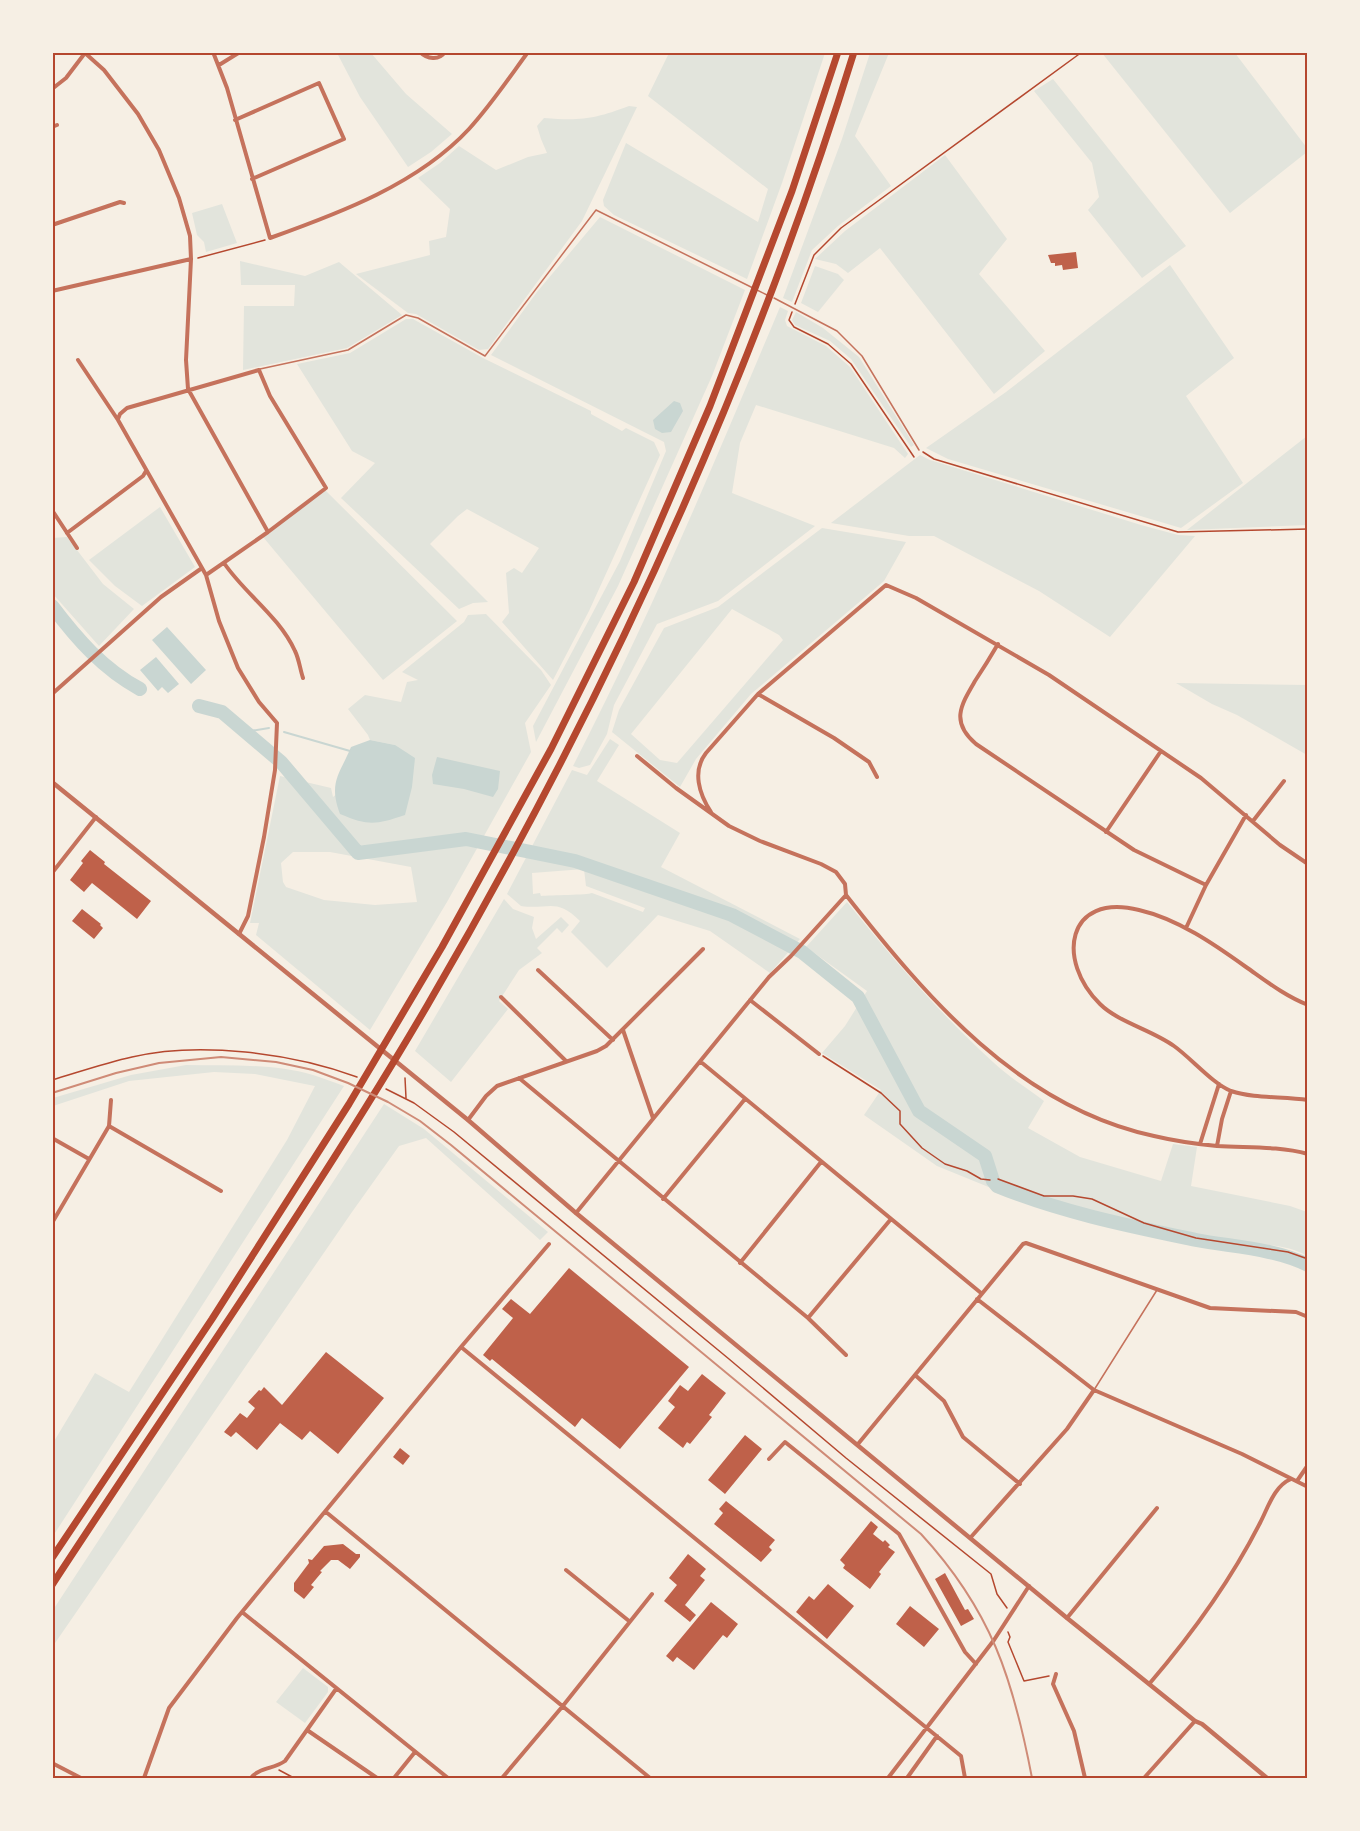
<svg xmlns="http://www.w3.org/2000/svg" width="1360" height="1831" font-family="'Crimson Pro',serif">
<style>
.green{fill:#e2e4dc;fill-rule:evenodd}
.water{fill:#c9d6d2}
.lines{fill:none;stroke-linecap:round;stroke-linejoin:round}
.stream{stroke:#c9d6d2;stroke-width:2}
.river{stroke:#c9d6d2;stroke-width:14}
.building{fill:#bf614a}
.path{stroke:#b5482f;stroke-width:1.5}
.service{stroke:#c5725c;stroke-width:1.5}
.minor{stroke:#c5725c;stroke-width:4}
.tertiary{stroke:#c5725c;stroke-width:4.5}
.motorway{stroke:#b5482f;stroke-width:7}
.rail{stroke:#cf8b77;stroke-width:2}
.neatline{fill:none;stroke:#b5482f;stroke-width:2}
</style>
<rect width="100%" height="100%" fill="#f6efe4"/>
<path class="green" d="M337,53H371L406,94L452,134L431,152L408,167L360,97Z
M669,53H825L782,183L747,279L614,215L604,206L603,200L626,143L758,222L768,189L648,96Z
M870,53H889L855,136L891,186L838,226L812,250L792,302L783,298L842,139Z
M1102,53H1235L1307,148V152L1230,213Z
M1053,79L1186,246L1142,278L1088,210L1099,197L1092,163L1034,91Z
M629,106L637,107L582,221L488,349L479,350L416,314L408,313L356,274L430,255L429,241L446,237L450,209L418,178L440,163L459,146L496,170L528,157L547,153L541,139L537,126L544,118C582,121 594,119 629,106Z
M945,155L1007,239L979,274L1045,351L994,394L880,248L848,273L836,264L815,259L845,231Z
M222,204L237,243L206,252L204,242L197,235L192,213Z
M600,217L745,290L712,376L618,586L536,742L533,726L620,561L666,451L664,442L491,355L537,292Z
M240,261L305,276L339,262L402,315L347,348L243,370L244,306H294L295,285H241Z
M1170,265L1234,358L1186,396L1243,483L1181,528L948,459L926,448L1006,392Z
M815,266L838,274L844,280L818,312L801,303Z
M780,307L788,311L785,320L787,326L826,346L850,367L908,454L905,458L894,448L756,405L740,443L732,493L815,526L718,601L657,624L614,705L607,734L590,765L579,768L573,766C650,616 715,462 780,307Z
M796,312L823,328L859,357L914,445L911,447L851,359L830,341L795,325L792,320Z
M406,319H413L483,358L591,411V414L622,431L626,428L654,442L660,455L589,611L553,680L502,622L509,613L506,573L514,568L522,573L539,548L467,509L458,516L430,544L488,602L473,603L459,609L341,498L375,463L352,451L297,364L350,353Z
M1307,436V525L1187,530Z
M920,455L930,460L1141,525L1178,535L1195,536L1110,637L1039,591L934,536H909L831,523Z
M325,490L457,621L383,680L263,537Z
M160,507L195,567L142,606L115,586L89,560Z
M822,528L906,542L884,581L751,694L696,759L680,787L612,732L619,710L664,628L718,607ZM732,609L779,635L783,640L677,763L660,760L631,734Z
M67,537L103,584L134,609L99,646L53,594L52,538Z
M486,614L541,670L551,685L525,723L531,752L447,902L370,1030L256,935L259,923H250L280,776L331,788L333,797L395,745L370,740L368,735L348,709L365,695L401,702L407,682L418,680L402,672L464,622L468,615ZM293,852H330L411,867L417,902L375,905L324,900L286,887L283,882L281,863Z
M1176,683L1307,685V755L1237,715L1212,704Z
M610,739L619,745L597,781L680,833L661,867L800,939L770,973L710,931L658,915L607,968L571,932L580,921C556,897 549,910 521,906L507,894L572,770L587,775ZM584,869L586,886L645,908L643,912L592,893C588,895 550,895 541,896L540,893L533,894L532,873Z
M504,899L513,909L534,917L532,928L536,939L561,917L569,925L562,933L557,928L537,948L542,953L519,970L499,1001L508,1009L451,1082L415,1051Z
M847,902C893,959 939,1013 993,1062C1009,1077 1027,1088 1044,1101L1028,1128L1080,1157L1161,1181L1173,1144L1197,1147L1191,1186L1290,1206L1307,1212V1256C1285,1243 1256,1245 1231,1241C1205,1237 1179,1230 1154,1224V1234L1038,1207L937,1166L864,1115L881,1090L822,1053L845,1026L867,991L806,947Z
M186,1065C228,1066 273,1063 313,1075C323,1078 333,1082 344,1086L53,1536V1443L95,1373L129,1392L287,1140L315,1086L255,1074L214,1072L129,1081L53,1106V1098L131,1075Z
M384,1104L424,1129L548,1232L540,1240L426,1138L399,1146L352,1212L53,1646V1610Z
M303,1668L328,1687V1692L305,1723L276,1702Z"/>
<path class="water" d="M674,401L680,403L683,411L671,432L662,433L655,429L653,420Z
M167,627L206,670L191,684L152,640Z
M156,657L179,684L168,693L162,687L158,691L140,670Z
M370,740L395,745L415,758L412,787L405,815C375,825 369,826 340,814C328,782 340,774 351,747Z
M437,757L500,771L498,789L493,797L464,789L433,784L432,775Z"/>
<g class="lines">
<path class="stream" d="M244,732L269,728
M284,732L350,751"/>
<path class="river" d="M52,606C77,639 103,669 140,689
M199,706L222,712L281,762L358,853L466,839L575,861L732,915L802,952L858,997L919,1111L985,1156L993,1181L997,1186C1060,1212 1129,1226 1196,1240C1233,1247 1273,1248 1308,1265"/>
</g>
<path class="building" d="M1076,252L1078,268L1063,270L1062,265L1055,266V263H1051L1048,255Z
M90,850L105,862L104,864L151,901L137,919L92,883L84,892L70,880L83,863L81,861Z
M82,909L101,924L100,925L103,928L94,939L72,921Z
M569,1268L689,1367L620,1449L582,1418L575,1427L492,1359L490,1361L483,1355L513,1318L502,1309L511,1299L530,1314Z
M326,1352L384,1398L338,1454L310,1431L302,1440L280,1423L257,1450L236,1432L231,1437L224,1432L240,1413L247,1418L255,1408L248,1402L259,1390L261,1391L264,1387L282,1405Z
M702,1374L726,1393L709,1415L712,1417L690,1444L687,1442L683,1448L658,1428L675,1407L668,1401L680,1385L688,1391Z
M745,1435L762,1449L725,1494L708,1480Z
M400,1448L410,1456L403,1465L393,1457Z
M726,1501L775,1540L769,1547L772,1550L761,1562L714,1524L723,1513L719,1509Z
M871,1521L878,1527L873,1534L883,1542L885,1540L890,1545L888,1547L895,1552L879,1572L881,1574L870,1589L843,1568L845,1565L840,1560Z
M343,1544L356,1554H360V1557L350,1569L338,1560H331L320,1571L322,1572L311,1585L314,1587L304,1599L294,1591V1583L309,1563L308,1559L312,1560L324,1546Z
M688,1554L706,1569L700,1576L705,1580L685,1605L696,1615L690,1622L664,1601L677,1585L669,1578Z
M945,1573L965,1610L968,1609L974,1619L961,1626L935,1579Z
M828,1584L854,1606L827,1639L796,1612L809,1596L814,1600Z
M711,1602L738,1624L727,1638L723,1635L694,1670L677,1657L673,1662L666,1656Z
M910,1606L939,1629L924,1647L896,1624Z"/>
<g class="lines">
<path class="path" d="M198,258L265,240
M795,304L814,255L841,228L1082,52
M792,312L789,320L794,327L828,344L851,364L914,457
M923,452L934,459L1178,532L1308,529
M823,1056L881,1093L900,1111V1124L922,1148L945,1164L967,1171L981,1179L990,1180
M405,1078L406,1098
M52,1080C79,1072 105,1063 132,1057C199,1041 292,1053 357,1077
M386,1089L414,1103L454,1132L729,1359L846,1458L991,1574L997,1594L1007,1608
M998,1179L1044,1196H1073L1092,1199L1144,1223L1196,1238L1288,1252L1308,1259
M1008,1632L1010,1637L1008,1642L1024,1681L1049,1676
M279,1770L294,1778"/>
<path class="service" d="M757,290L767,295
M774,298L837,331L862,356L919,450
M260,369L348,350L406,315L418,318L485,356L596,210L753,288
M1094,1390L1157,1290"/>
<path class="minor" d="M213,52L227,88L270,238C340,213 418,184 469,129C491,105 509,78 528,52
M420,52C427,59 439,61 445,52
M85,53L104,70L138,114L159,150L179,198L190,236L191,259L186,360L188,389L268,532
M219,65L240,52
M52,89L66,78L85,53
M235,120L319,83L344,139L252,179
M52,127L57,125
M52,225L120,202L124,203
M52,291L191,259
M78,360L118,420L206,575L219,621L238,668L259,702L277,723L275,770L264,837L248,916L239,934
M118,419L120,414L127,408L259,370L270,396L326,488L268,532L206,575
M52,510L77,548
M67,533L143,476L146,471
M224,563C245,594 279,616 295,651C299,659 300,669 303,678
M998,644C991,656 983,669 975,681C961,705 950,722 976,744L1134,850L1206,885
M52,694L161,597L202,568
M758,694L834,738L869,762L877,777
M637,756L676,788L729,826L760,841L821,864L836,872L845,884L846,895
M711,812C699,794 692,771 706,753L758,694L886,585L916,598L1049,675L1201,778L1280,845L1308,864
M1253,821L1284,781
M1106,832L1161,751
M52,873L96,817
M846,895C927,998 1019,1107 1154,1136C1175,1141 1196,1144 1217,1146C1248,1148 1278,1146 1308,1154
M1186,928L1206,885L1246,815
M538,970L613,1040
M501,997L566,1061
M750,1000L819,1054
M1308,1005C1285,996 1266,981 1246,967C1214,944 1178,919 1139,910C1066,892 1056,961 1100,1004C1118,1022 1152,1030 1174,1046C1191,1058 1213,1084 1231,1091C1255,1099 1283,1096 1308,1100
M623,1030L653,1118
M701,1062L981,1293
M519,1078L808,1318L846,1355
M468,1120L486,1096L497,1086L597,1051L606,1046L703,949
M109,1126L221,1191
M52,1138L89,1159
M1200,1144L1219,1084
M1217,1146L1222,1119L1231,1091
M663,1199L745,1099
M576,1213L769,977L791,956L846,895
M52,1223L109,1126L111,1100
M740,1263L821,1162
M977,1299L1094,1390L1242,1454L1308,1487
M808,1318L891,1219
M461,1347L961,1756L965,1778
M915,1375L944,1401L963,1437L1020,1484
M858,1444L1023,1244L1026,1243L1210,1308L1296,1312L1308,1317
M769,1459L785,1442L899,1534L965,1652L976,1664
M1297,1481L1308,1465
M326,1512L650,1778
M971,1537L1067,1429L1094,1390
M566,1570L629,1621
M242,1612L448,1778
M1067,1618L1157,1508
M1056,1674L1053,1684L1074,1731L1085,1778
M1150,1683C1192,1634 1230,1582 1260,1523C1268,1508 1274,1486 1291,1479
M307,1730L377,1778
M52,1763L81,1778
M144,1778L169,1708L237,1618L461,1347L549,1244
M251,1778C258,1768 274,1769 285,1761L336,1689
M394,1778L415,1752
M502,1778L562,1707L652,1594
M888,1778L994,1640L1029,1586
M907,1778L937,1736
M1144,1778L1195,1721"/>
<path class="tertiary" d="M52,782L468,1120L576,1213L1067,1618L1195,1721L1202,1724L1267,1778"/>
<path class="motorway" d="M52,1558L212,1319L349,1104L442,947L551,749L634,582L710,406L792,191L838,52
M52,1585C178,1392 311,1204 427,1006C604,703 750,388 854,52"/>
<path class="rail" d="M52,1093L116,1073L159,1063L221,1057L276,1062L313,1070L348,1083L388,1102L420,1121L451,1145L921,1534C991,1610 1013,1678 1032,1778"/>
</g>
<rect width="1360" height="1831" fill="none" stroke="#f6efe4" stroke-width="108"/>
<rect x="54" y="54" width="1252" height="1723" class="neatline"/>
</svg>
